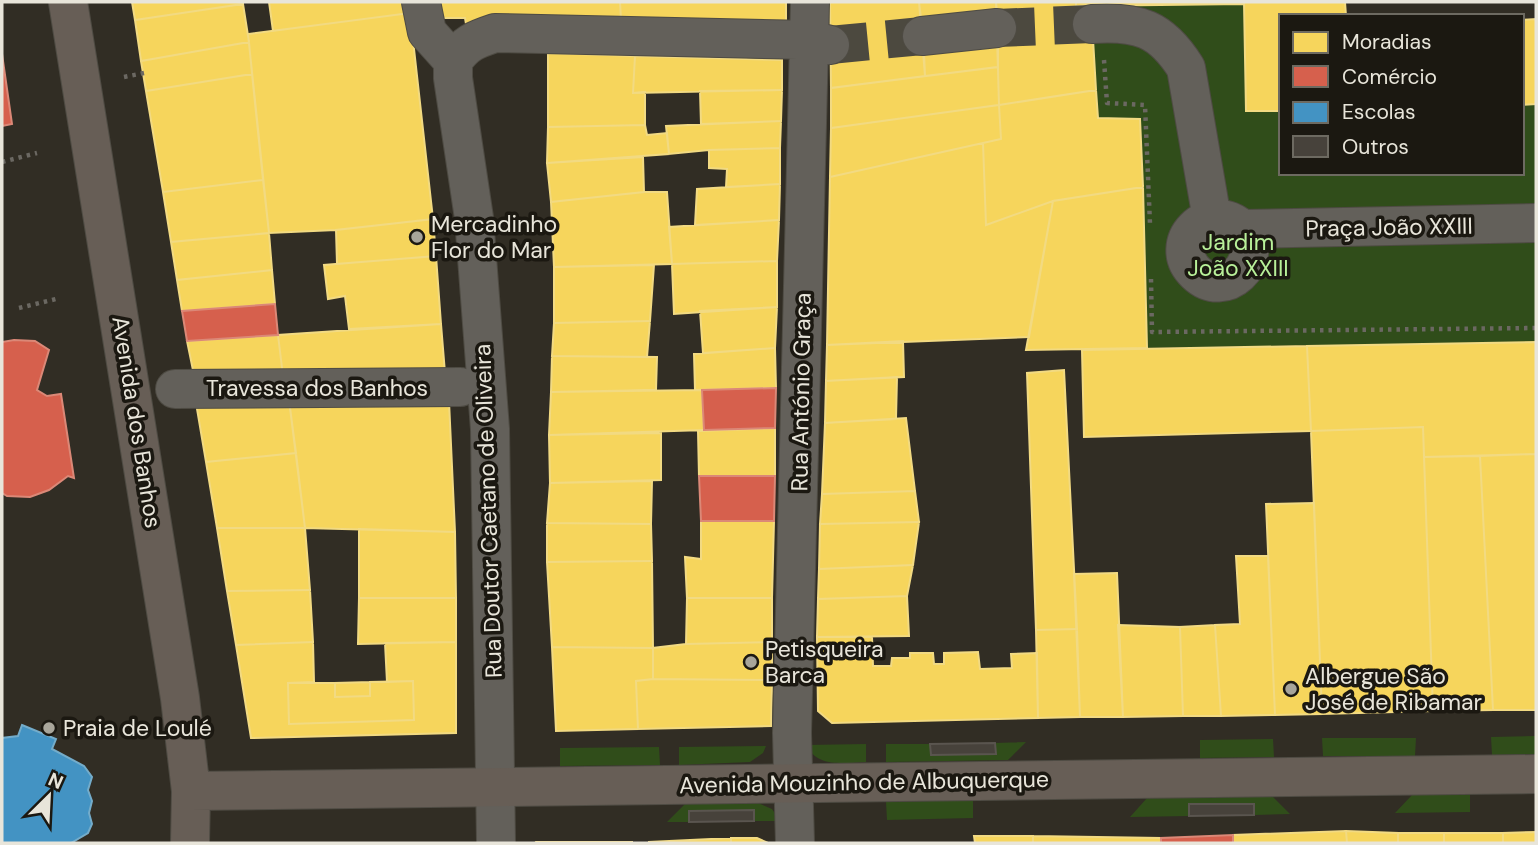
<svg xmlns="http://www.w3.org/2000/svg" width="1538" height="845" font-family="'DM Sans',sans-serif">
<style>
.green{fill:#304d1a}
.homes{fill:#f6d55c;stroke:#f2da82;stroke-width:2}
.shops{fill:#d6604d;stroke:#db8877;stroke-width:2}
.schools{fill:#4393c3;stroke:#74acca;stroke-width:2}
.building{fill:#47423b;stroke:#5a554f;stroke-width:2}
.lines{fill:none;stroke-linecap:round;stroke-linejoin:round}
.minor-tunnel{stroke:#4c493f;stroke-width:38;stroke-dasharray:38 19;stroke-linecap:butt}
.minor-casing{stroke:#4e4b43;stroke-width:40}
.major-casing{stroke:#4e4b43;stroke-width:40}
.path{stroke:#6b6862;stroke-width:4.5;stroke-dasharray:3.5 5;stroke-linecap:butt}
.minor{stroke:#63605a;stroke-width:38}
.major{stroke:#675e56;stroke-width:38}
.poi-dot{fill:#a8a59a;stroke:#1b1811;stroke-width:2.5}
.labels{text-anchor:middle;stroke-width:7;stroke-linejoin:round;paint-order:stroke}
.poi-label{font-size:23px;fill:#e8e5da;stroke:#1b1811;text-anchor:start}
.street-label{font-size:23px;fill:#e8e5da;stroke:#1b1811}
.park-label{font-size:23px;fill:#b8f099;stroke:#1b1811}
</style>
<rect width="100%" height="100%" fill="#312d24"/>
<path class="green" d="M1244,4L1246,111H1281V173H1522V105L1536,104V342L1147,348L1140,120L1098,118L1091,5Z
M1535,736L1536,754L1492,755L1491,737Z
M1322,738H1416L1415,756H1323Z
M1273,739L1274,757L1200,758V740Z
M1026,742L1008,760L886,762V744H930L931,755L996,753L995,743Z
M866,744V762C843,763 818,768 806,745Z
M766,746L763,753L750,762L679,765V747Z
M659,747L660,765L560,766V748Z
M1470,794V812L1395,813L1412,795Z
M1272,796L1290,814L1254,815L1253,804H1189V816L1130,817L1147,798Z
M973,800V818L887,820L886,802Z
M758,803L772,809L780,821H754V810L690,811L689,822H667L685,804Z"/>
<path class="homes" d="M132,2H243V4L135,20Z
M269,2H407L410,13L273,31Z
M440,2H620L621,20L542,15L543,22L466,24L465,18H443Z
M620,2H786V28L621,20Z
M830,2H919L925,76L831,88Z
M919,2H996L997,12L921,18Z
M996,2H1076V6L1091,5L1096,90L999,105Z
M1076,2H1244V4L1076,6Z
M1244,2H1345L1346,16H1281V111H1246Z
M243,4L249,42L141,61L135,20Z
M410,13L433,219L336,230L269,233L248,34Z
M1536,19V104L1522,105V20Z
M249,42L252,74L146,91L141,61Z
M998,44V67L925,76L924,52Z
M548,53L635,56L633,93L645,92V125L548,127Z
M635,56L782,60V90L633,93Z
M998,67L999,105L831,128V88Z
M252,74L263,180L163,192L146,91Z
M782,90L781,121L701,124L700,91Z
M1096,90L1098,118L1140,119L1143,187L1053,201L986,225L983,143L1001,139L999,105Z
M999,105L1001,139L830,177L831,128Z
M781,121L780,148L709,150L669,154L666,126Z
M645,125L647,135L667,133L669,154L547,163L548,127Z
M983,143L986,225L1053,201L1029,337L827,345L830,177Z
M780,148V184L726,187L727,169L709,168V150Z
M643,157L644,192L551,202L547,163Z
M263,180L269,233L171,242L163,192Z
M780,184L779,220L695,225L697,189Z
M1143,187L1147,348L1026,350L1053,201Z
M644,192H667L672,264L554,267L551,202Z
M433,219L436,256L337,264L336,230Z
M779,220L777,261L672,264L669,227Z
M269,233L272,270L177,280L171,242Z
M436,256L441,324L349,329L345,296L328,299L324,265Z
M777,261V307L674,314L672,264Z
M654,265L650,321L554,323V267Z
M272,270L275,304L182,311L177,280Z
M777,307L775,348L703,353L700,311Z
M650,321L647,357L552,356L554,323Z
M441,324L445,373L283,376L278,335Z
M278,335L283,376L195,380L187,341Z
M903,341L904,377L826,381L827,345Z
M1536,342V454L1424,457L1423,427L1311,431L1307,346Z
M1307,346L1311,431L1084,437L1082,350Z
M775,348L776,388L695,390L694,354Z
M552,356L657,357L656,390L551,392Z
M1064,370L1077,629L1036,630L1027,373Z
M897,377L896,419L825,423L826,381Z
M702,390L704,430L549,435L551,392Z
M289,400L296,453L206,462L196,403Z
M289,400L449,401L455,532L305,528Z
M906,418L915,491L822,494L825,423Z
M1423,427L1433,711L1322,714L1311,431Z
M775,428V476H699L698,431Z
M661,433V480L550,483L549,435Z
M296,453L305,528H217L206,462Z
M1536,454V710H1493L1480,456Z
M1480,456L1493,710L1433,711L1424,457Z
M652,481L651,524L547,523L550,483Z
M915,491L919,522L820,524L822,494Z
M1314,503L1322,714L1275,715L1266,504Z
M701,521H774L772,598H687L685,557L701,559Z
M919,522L913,565L819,569L820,524Z
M547,523L651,524L652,561L547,562Z
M217,528H305L310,590L227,591Z
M359,529L455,532L456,598H359Z
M1236,556H1268L1275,715L1221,716L1215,625L1240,624Z
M652,561L653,648L552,647L547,562Z
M913,565L907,596L818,599L819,569Z
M1117,573L1123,717H1080L1074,574Z
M310,590L313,642L236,645L227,591Z
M907,596L909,636L817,637L818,599Z
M359,598H456V642L358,644Z
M687,598H772V642L686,644Z
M1118,625L1180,627L1183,716L1123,717Z
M1215,625L1221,716H1183L1180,627Z
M1077,629L1080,717L1038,718L1036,630Z
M817,637H872L873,666H891L892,658H910V653H933L934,664H944V653L978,652L980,669L1012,668L1011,654L1037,653L1038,718L832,723L818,711Z
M313,642L314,682L288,683L289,724L414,720L413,681L387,682L385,643L456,642V733L251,738L236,645Z
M772,642V680L653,679V648L686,644Z
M552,647L653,648V679L636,681L638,729L556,731Z
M653,679L772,680L771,726L638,729L636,681Z
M413,681L414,720L289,724L288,683H335V697L370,696V682Z
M370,682V696L335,697V683Z
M1346,831L1347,843H1233V835Z
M1346,831L1398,833V843H1347Z
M1536,832V843H1503V833Z
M1398,833H1444V843H1398Z
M1444,833H1503V843H1444Z
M974,836H1033V843H975Z
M1033,836L1161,838V843H1033Z
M731,838V843H649V842Z
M731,838H757L768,843H731Z
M536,842H633L535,843Z"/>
<path class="shops" d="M2,54L12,124L2,126Z
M275,304L278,335L187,341L182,311Z
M14,340L35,341L49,350L37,390L47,396L61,394L74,478L68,476L49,490L30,497L7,496L2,493V342Z
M776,388L775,428L704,430L702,390Z
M699,476H775L774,521H701Z
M1233,835V843H1161V838Z"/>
<path class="schools" d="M22,725L56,739L52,749L84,766L92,777L88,790L92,801L89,813L92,824L88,833L71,843H2V738L18,736Z"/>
<path class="building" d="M995,743L996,754L931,755L930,744Z
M1189,804H1254V815L1189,816Z
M754,810V821L689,822V811Z"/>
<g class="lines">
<path class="minor-tunnel" d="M997,28L1092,24
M830,45L922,36"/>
<defs>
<path id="minor" d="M421,2L427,32L453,61
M1092,24C1138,21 1161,28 1186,68L1212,219
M922,36L997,28
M453,61V78L474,218L490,429L496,843
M453,61C466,43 474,40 495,33L810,40L830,45
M1242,229C1266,262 1225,301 1196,273C1165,244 1208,198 1242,229L1536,223
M175,389L460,387
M795,843L792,733L810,2"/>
<path id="major" d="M68,2L180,698L191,791L190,843
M191,791L1536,774"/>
</defs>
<use href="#minor" class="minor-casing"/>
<use href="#major" class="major-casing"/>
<path class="path" d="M1104,60L1107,103L1145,105L1150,224
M124,77L144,73
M2,162L37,153
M1151,279L1152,332L1536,328
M19,308L60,298
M68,724L80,732"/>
<use href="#minor" class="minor"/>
<use href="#major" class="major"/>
</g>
<g class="poi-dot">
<circle cx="417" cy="237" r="7"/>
<circle cx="751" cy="662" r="7"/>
<circle cx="1291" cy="689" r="7"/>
<circle cx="49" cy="728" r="7"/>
</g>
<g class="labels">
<g class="poi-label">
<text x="431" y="232">Mercadinho<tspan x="431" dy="26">Flor do Mar</tspan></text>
<text x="765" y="657">Petisqueira<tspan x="765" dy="26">Barca</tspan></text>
<text x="1305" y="684">Albergue São<tspan x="1305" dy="26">José de Ribamar</tspan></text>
<text x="63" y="736">Praia de Loulé</text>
</g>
<g class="street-label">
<text transform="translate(1389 227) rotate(-1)" y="8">Praça João XXIII</text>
<text x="317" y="396">Travessa dos Banhos</text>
<text transform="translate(801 392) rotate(-89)" y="8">Rua António Graça</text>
<text transform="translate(137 422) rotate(81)" y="8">Avenida dos Banhos</text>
<text transform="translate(488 511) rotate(-92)" y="8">Rua Doutor Caetano de Oliveira</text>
<text transform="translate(864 782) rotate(-1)" y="8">Avenida Mouzinho de Albuquerque</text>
</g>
<g class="park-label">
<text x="1238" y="250">Jardim<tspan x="1238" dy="26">João XXIII</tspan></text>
</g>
</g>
<rect width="1538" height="845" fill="none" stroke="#e8e5da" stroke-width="7"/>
<rect x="1279" y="14" width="245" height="161" fill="#1b1811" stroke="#6d6a61" stroke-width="2"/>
<rect x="1293" y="32" width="35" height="21" fill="#f6d55c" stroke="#6d6a61" stroke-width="2"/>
<text x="1342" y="49" font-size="21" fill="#e8e5da">Moradias</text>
<rect x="1293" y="66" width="35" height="21" fill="#d6604d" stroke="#6d6a61" stroke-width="2"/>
<text x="1342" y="84" font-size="21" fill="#e8e5da">Comércio</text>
<rect x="1293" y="102" width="35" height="21" fill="#4393c3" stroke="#6d6a61" stroke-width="2"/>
<text x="1342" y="119" font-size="21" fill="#e8e5da">Escolas</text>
<rect x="1293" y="136" width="35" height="21" fill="#47423b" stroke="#6d6a61" stroke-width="2"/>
<text x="1342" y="154" font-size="21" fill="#e8e5da">Outros</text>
<g transform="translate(49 796) rotate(24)" stroke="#1b1811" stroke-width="5" paint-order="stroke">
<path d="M0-5L12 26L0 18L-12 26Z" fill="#e8e5da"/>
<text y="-10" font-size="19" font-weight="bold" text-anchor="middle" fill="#e8e5da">N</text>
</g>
</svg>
